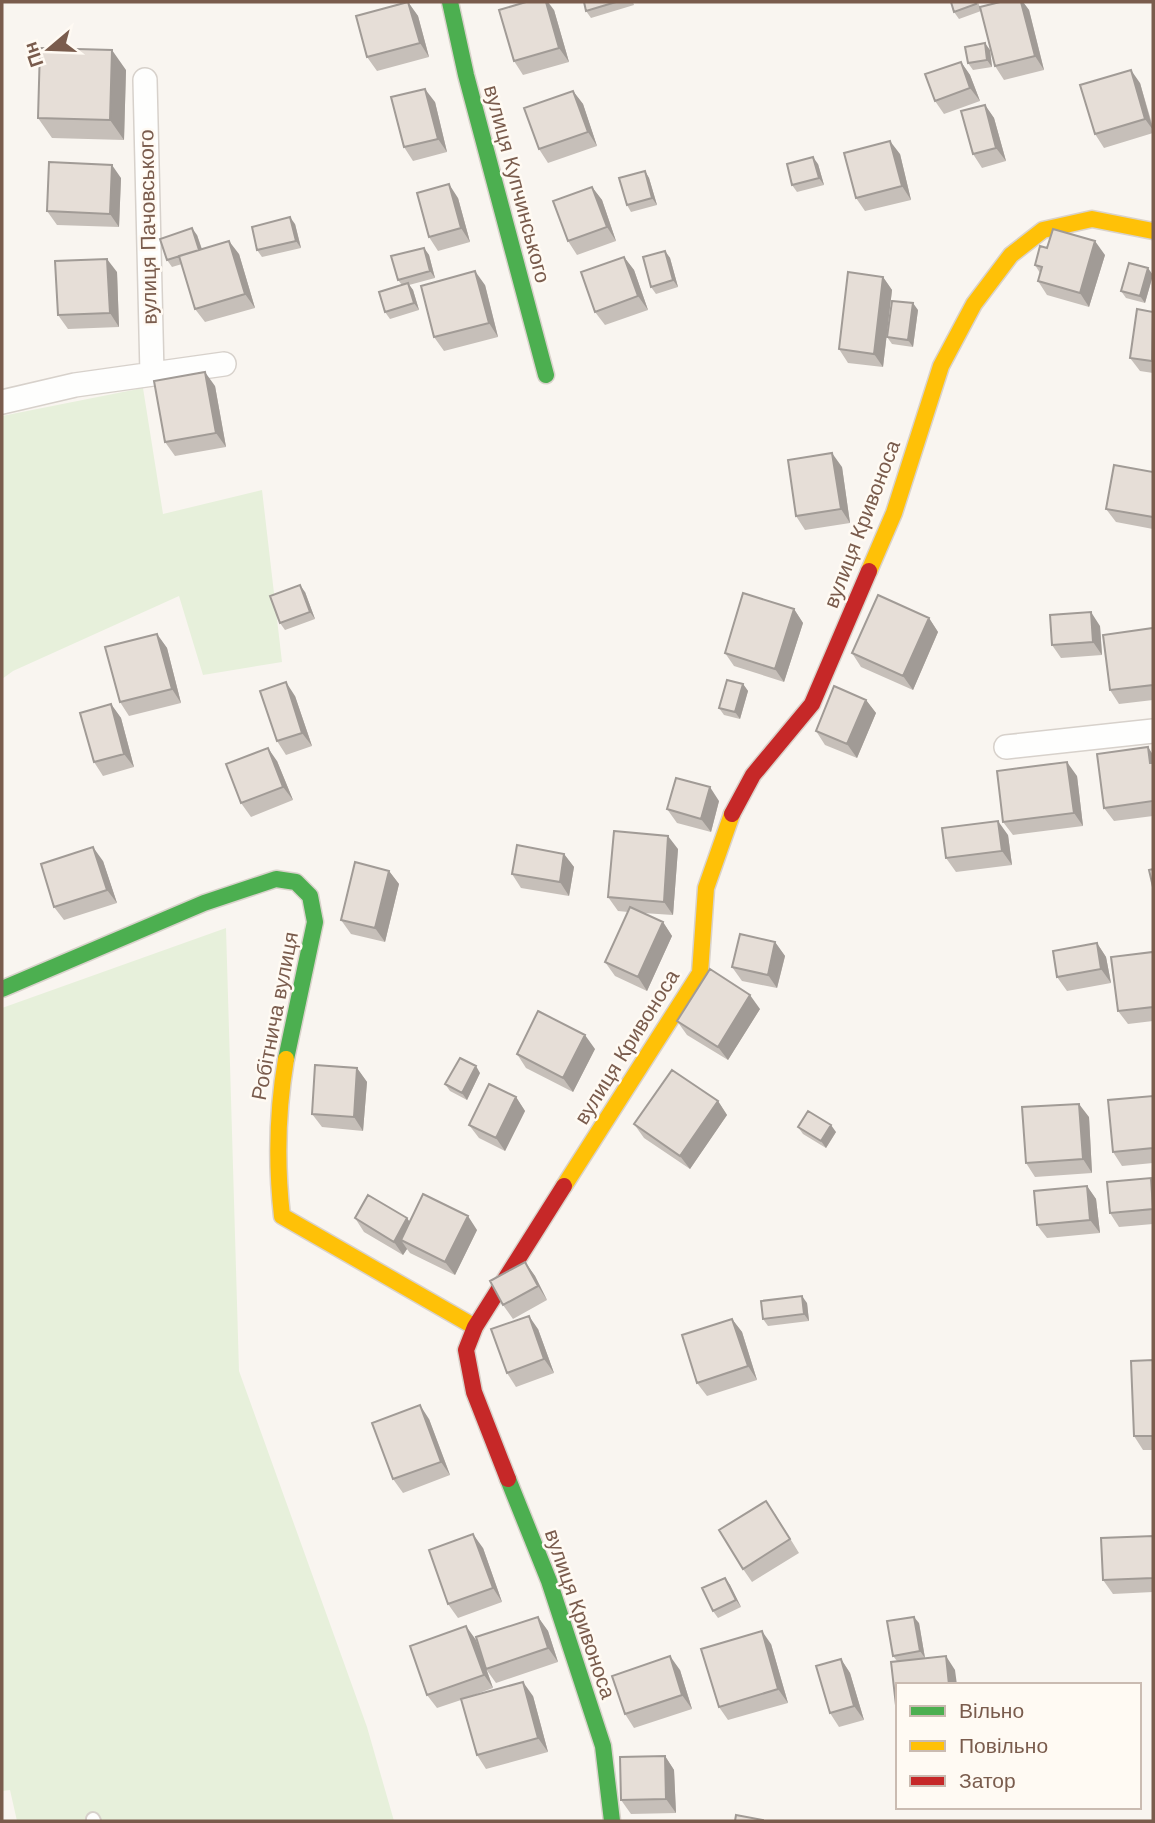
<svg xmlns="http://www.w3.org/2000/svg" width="1155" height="1823" font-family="Helvetica,sans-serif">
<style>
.green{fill:#e7f0db}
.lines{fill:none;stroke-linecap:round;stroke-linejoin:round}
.lane-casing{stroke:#d7d1cb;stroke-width:16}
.street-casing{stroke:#d7d1cb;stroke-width:26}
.fast-casing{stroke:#d9d2cb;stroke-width:19}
.slow-casing{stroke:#d9d2cb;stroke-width:19}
.jam-casing{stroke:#d9d2cb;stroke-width:19}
.lane{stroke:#fefefd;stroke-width:12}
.street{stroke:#fefefd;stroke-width:23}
.fast{stroke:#4caf50;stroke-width:16}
.slow{stroke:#ffc107;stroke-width:16}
.jam{stroke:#c62828;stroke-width:16}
.wall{fill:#c6bfb9}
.shaded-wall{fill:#a19b96}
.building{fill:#e6ded7;stroke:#a19b96;stroke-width:2}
.labels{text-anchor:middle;stroke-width:5;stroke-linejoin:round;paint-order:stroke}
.street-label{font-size:21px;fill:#7a5c4d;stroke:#fffaf3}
</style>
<rect width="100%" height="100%" fill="#f9f5f0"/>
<path class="green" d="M143,388L163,514L262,490L282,662L203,675L179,596L13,671L2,679V416Z
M226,928L239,1371L367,1727L394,1821H17L10,1790L2,1791V1008Z"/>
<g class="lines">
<defs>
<path id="lane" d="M93,1819L94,1821"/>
<path id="street" d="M145,80L152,374
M2,402L75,385L224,364
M1006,747L1153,731"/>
<path id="fast" d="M450,2L466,75L546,375
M2,989L204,903L276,879L296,882L310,896L315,922L286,1059
M508,1479L549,1581L603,1746L612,1821"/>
<path id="slow" d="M869,571L894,513L941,366L974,304L1011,255L1043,230L1092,219L1153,231
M286,1059C277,1112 276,1163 282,1216L475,1327
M564,1186L700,973L706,888L732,814"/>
<path id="jam" d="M732,814L753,775L812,704L869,571
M508,1479L474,1392L466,1350L475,1327L564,1186"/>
</defs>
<use href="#lane" class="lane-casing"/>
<use href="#street" class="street-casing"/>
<use href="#fast" class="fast-casing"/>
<use href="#slow" class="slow-casing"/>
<use href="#jam" class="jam-casing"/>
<use href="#lane" class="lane"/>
<use href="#street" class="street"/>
<use href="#fast" class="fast"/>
<use href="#slow" class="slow"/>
<use href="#jam" class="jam"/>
</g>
<path class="wall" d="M408,2L418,16L429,57L377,71L367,57Z
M584,2H633L634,5L591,18L586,11Z
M951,2H978L981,10L994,3L993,2H1023L1029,10L1044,70L1004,80L995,66L981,11L959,19L954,12Z
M554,10L569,62L523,75L514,61Z
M990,50L992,67L973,70L968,63Z
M961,62L970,75L980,101L944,114L935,101Z
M126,70L124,140L52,138L38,118Z
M1140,83L1153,127V133L1104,148L1095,134Z
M573,91L583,104L597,146L548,163L539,149Z
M435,102L447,152L413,161L404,147Z
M985,105L994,118L1006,161L982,168L973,154Z
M900,154L911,200L865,211L856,198Z
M818,164L824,185L797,192L792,185Z
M645,171L649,178L657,205L631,212L627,205Z
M121,178L119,227L57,225L47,211Z
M592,187L602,200L616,241L577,255L568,241Z
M458,198L470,242L438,251L429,237Z
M295,224L301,248L262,257L257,250Z
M197,235L202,249L239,254L255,308L205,322L195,309L182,264L172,267L167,260Z
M424,248L429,255L435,278L409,285L413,290L419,310L390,319L385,312L402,285L398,280Z
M1047,248L1105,255L1089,307L1047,295L1038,281L1040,273L1035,265Z
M665,251L670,258L678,287L656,294L651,287Z
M624,257L634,270L648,310L605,325L595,312Z
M117,272L119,327L68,329L58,315Z
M1153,275L1145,303L1126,298L1121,291Z
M883,277L892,290L883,367L848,363L839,349Z
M485,285L498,337L444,351L434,337Z
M918,310L913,347L892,344L887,337Z
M1153,312V373L1140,371L1130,358Z
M215,386L226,447L175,456L165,442Z
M842,467L850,523L805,530L796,516Z
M1153,472V529L1116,522L1106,509Z
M305,592L315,619L285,630L280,623Z
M794,609L803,623L784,682L734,666L725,653Z
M929,618L938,632L913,690L861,667L852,653Z
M1100,626L1102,655L1061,658L1052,645Z
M1153,628V700L1119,704L1110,690Z
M157,634L167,648L181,703L129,716L120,702Z
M743,684L748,691L740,719L724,715L719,708Z
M295,696L312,746L286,755L277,741Z
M866,700L876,713L857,758L825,745L816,731Z
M111,704L121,718L134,767L103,776L94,762Z
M1148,747L1153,755V816L1114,821L1104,808Z
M277,761L293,800L251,817L241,803Z
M1077,776L1083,826L1013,835L1003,822Z
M719,801L711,832L677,823L667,809Z
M1008,835L1012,865L956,872L946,858Z
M678,849L673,915L643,913L663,922L672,936L647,991L615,976L605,962L628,912L618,911L608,897Z
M564,854L574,867L569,896L521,888L512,874Z
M103,861L117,903L64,920L54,907Z
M389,871L399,884L385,942L351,934L341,920Z
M775,942L785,956L777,988L742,981L732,967Z
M1097,943L1106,957L1111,983L1067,991L1057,977Z
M1153,952V1021L1128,1024L1118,1011Z
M760,1009L728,1060L687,1035L677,1021Z
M595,1049L573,1092L526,1068L517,1054Z
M357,1068L367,1082L363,1131L322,1127L312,1114Z
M480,1073L467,1100L450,1091L445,1084Z
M1153,1096V1163L1122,1166L1113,1152Z
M516,1097L525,1111L505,1151L479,1138L469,1125Z
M718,1101L727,1115L690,1169L644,1138L634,1124Z
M1089,1117L1092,1173L1035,1177L1026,1163Z
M798,1127L836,1132L826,1148L803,1134Z
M1151,1178L1153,1181V1224L1119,1227L1110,1213Z
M1087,1186L1096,1199L1100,1233L1047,1238L1037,1225Z
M355,1218L410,1221L477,1230L455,1275L410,1253L407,1249L403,1255L364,1232Z
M525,1262L535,1276L547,1300L513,1319L503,1305Z
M807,1303L809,1321L768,1326L763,1319Z
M732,1319L742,1332L757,1380L707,1396L697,1383Z
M538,1329L554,1373L516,1387L507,1373Z
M1153,1360V1450H1143L1134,1436Z
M429,1419L450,1475L403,1493L393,1479Z
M775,1514L799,1553L752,1582L743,1569Z
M1153,1536V1592L1113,1594L1103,1580Z
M483,1548L502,1602L458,1618L448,1604Z
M725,1578L730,1585L741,1607L718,1618L713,1611Z
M538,1617L548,1631L558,1662L496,1683L486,1669Z
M919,1623L925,1658L955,1670L898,1685V1715L897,1661L893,1656Z
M476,1640L493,1688L471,1696H533L548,1752L486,1769L477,1755L461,1700L437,1708L427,1695Z
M771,1644L788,1703L728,1720L719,1707Z
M841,1659L850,1673L864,1720L839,1727L830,1713Z
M680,1670L692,1709L634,1728L625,1714Z
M665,1756L674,1770L676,1813L631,1814L621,1800Z"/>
<path class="shaded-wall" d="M408,2L418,16L429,57L420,43Z
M546,2H548L554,10L569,62L559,48Z
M1021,2H1023L1029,10L1044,70L1035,56Z
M985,43L990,50L992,67L987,60Z
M112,50L126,70L124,140L110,120Z
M961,62L970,75L980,101L970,88Z
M1131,70L1140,83L1153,130L1145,119Z
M425,89L435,102L447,152L438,139Z
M573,91L583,104L597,146L588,132Z
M985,105L994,118L1006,161L996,148Z
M890,141L900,154L911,200L902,186Z
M813,157L818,164L824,185L819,178Z
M112,165L121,178L119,227L110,214Z
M645,171L649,178L657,205L652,198Z
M449,184L458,198L470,242L461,228Z
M592,187L602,200L616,241L607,227Z
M290,217L295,224L301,248L296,241Z
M192,228L197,235L204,256L199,250Z
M229,241L239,254L255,308L245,294Z
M1095,241L1105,255L1089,307L1080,293Z
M424,248L429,255L435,278L430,271Z
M665,251L670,258L678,287L673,280Z
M624,257L634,270L648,310L638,296Z
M107,259L117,272L119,327L110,313Z
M1148,268L1153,275L1145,303L1140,296Z
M475,271L485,285L498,337L489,323Z
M883,277L892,290L883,367L874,354Z
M408,283L413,290L419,310L414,303Z
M913,303L918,310L913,347L908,340Z
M205,372L215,386L226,447L216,433Z
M832,453L842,467L850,523L841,509Z
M300,585L305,592L315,619L310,612Z
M794,609L803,623L784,682L775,669Z
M1091,612L1100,626L1102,655L1093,642Z
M929,618L938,632L913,690L903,676Z
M157,634L167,648L181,703L172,689Z
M286,682L295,696L312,746L302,733Z
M743,684L748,691L740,719L735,712Z
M866,700L876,713L857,758L847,744Z
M111,704L121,718L134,767L124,754Z
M1148,747L1153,755V768L1150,763Z
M268,748L277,761L293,800L283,787Z
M1067,762L1077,776L1083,826L1074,813Z
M710,787L719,801L711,832L701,819Z
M998,821L1008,835L1012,865L1002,851Z
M668,836L678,849L673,915L664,902Z
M93,847L103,861L117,903L107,890Z
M564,854L574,867L569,896L560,882Z
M389,871L399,884L385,942L375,928Z
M663,922L672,936L647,991L638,977Z
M775,942L785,956L777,988L768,975Z
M1097,943L1106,957L1111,983L1101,969Z
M750,995L760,1009L728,1060L718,1047Z
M585,1035L595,1049L573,1092L563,1078Z
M476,1066L480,1073L467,1100L462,1093Z
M357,1068L367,1082L363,1131L354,1117Z
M516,1097L525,1111L505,1151L496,1138Z
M718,1101L727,1115L690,1169L680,1156Z
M1079,1104L1089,1117L1092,1173L1083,1159Z
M831,1125L836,1132L826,1148L821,1141Z
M1151,1178L1153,1181V1209Z
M1087,1186L1096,1199L1100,1233L1090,1220Z
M468,1216L477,1230L455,1275L445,1262Z
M407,1218L417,1232L401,1240L407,1249L403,1255L394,1242Z
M525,1262L535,1276L547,1300L538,1286Z
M802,1296L807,1303L809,1321L804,1314Z
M529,1316L538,1329L554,1373L544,1359Z
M732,1319L742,1332L757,1380L748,1366Z
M420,1405L429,1419L450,1475L441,1462Z
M473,1534L483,1548L502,1602L493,1588Z
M725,1578L730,1585L741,1607L736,1600Z
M538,1617L548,1631L558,1662L548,1648Z
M914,1617L919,1623L925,1658L920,1651Z
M466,1626L476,1640L493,1688L484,1675Z
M762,1631L771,1644L788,1703L778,1689Z
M670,1656L680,1670L692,1709L682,1695Z
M946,1656L955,1670L957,1685H949Z
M841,1659L850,1673L864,1720L854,1706Z
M523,1682L533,1696L548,1752L538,1738Z
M665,1756L674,1770L676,1813L666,1799Z"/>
<path class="building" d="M408,2L420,43L367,57L356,16Z
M526,2H546L559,48L514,61L499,10Z
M584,2H616L586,11Z
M951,2H975L976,4L954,12Z
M1000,2H1021L1035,56L995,66L980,7Z
M985,43L987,60L968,63L965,47Z
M40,48L112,50L110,120L38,118Z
M961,62L970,88L935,101L925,74Z
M1131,70L1145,119L1095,134L1080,85Z
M425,89L438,139L404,147L391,97Z
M573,91L588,132L539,149L524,108Z
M985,105L996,148L973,154L961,111Z
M890,141L902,186L856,198L844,153Z
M813,157L819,178L792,185L787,164Z
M49,162L112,165L110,214L47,211Z
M645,171L652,198L627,205L619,178Z
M449,184L461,228L429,237L417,193Z
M592,187L607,227L568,241L553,201Z
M290,217L296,241L257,250L252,227Z
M192,228L199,250L167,260L160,239Z
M1053,229L1095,241L1080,293L1038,281L1042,267L1035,265L1040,246L1047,248Z
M229,241L245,294L195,309L179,256Z
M424,248L430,271L398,280L391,256Z
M665,251L673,280L651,287L643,257Z
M624,257L638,296L595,312L581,272Z
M107,259L110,313L58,315L55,261Z
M1129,263L1148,268L1140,296L1121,291Z
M475,271L489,323L434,337L421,286Z
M848,272L883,277L874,354L839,349Z
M408,283L414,303L385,312L379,292Z
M892,301L913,303L908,340L887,337Z
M1137,309L1153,312L1152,361L1130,358Z
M205,372L216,433L165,442L154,381Z
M832,453L841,509L796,516L788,460Z
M1114,465L1153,472V517L1106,509Z
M300,585L310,612L280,623L270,596Z
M743,593L794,609L775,669L725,653Z
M878,595L929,618L903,676L852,653Z
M1091,612L1093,642L1052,645L1050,615Z
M1153,628V685L1110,690L1103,635Z
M157,634L172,689L120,702L105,647Z
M727,680L743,684L735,712L719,708Z
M286,682L302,733L277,741L260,691Z
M834,686L866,700L847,744L816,731Z
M111,704L124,754L94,762L80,713Z
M1148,747L1150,763H1153V801L1104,808L1097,754Z
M268,748L283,787L241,803L226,764Z
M1067,762L1074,813L1003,822L997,771Z
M676,778L710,787L701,819L667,809Z
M998,821L1002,851L946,858L942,828Z
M614,831L668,836L664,902L608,897Z
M517,845L564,854L560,882L512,874Z
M93,847L107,890L54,907L41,864Z
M355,862L389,871L375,928L341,920Z
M1153,869V887L1149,870Z
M630,907L663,922L638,977L605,962Z
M740,934L775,942L768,975L732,967Z
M1097,943L1101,969L1057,977L1053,951Z
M1153,952V1007L1118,1011L1111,957Z
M710,969L750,995L718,1047L677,1021Z
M538,1011L585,1035L563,1078L517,1054Z
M460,1058L476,1066L462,1093L445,1084Z
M315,1065L357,1068L354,1117L312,1114Z
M672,1070L718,1101L680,1156L634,1124Z
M489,1084L516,1097L496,1138L469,1125Z
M1153,1096V1148L1113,1152L1108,1100Z
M1079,1104L1083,1159L1026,1163L1022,1107Z
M808,1111L831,1125L821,1141L798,1127Z
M1151,1178L1153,1209L1110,1213L1107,1182Z
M1087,1186L1090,1220L1037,1225L1034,1191Z
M423,1194L468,1216L445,1262L401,1240Z
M368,1195L407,1218L394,1242L355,1218Z
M525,1262L538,1286L503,1305L490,1281Z
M802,1296L804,1314L763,1319L761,1301Z
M529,1316L544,1359L507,1373L491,1329Z
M732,1319L748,1366L697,1383L682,1335Z
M1153,1360V1436H1134L1131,1361Z
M420,1405L441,1462L393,1479L372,1423Z
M766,1501L790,1539L743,1569L719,1530Z
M473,1534L493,1588L448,1604L429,1550Z
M1153,1536V1578L1103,1580L1101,1538Z
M725,1578L736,1600L713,1611L702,1588Z
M538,1617L548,1648L486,1669L476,1637Z
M914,1617L920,1651L893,1656L887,1621Z
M466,1626L484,1675L427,1695L410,1646Z
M762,1631L778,1689L719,1707L701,1649Z
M670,1656L682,1695L625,1714L612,1676Z
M946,1656L949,1685H898L897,1714L891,1662Z
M841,1659L854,1706L830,1713L816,1666Z
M523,1682L538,1738L477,1755L461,1699Z
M665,1756L666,1799L621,1800L620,1757Z
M736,1815L763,1820V1821H735Z"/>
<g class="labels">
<g class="street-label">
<text transform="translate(517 184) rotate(75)" y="7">вулиця Купчинського</text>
<text transform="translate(148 227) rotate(-91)" y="7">вулиця Пачовського</text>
<text transform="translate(862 524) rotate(-69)" y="7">вулиця Кривоноса</text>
<text transform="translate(275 1016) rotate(-79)" y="7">Робітнича вулиця</text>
<text transform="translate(627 1047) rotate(-58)" y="7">вулиця Кривоноса</text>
<text transform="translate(580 1614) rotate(71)" y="7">вулиця Кривоноса</text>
</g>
</g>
<rect width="1155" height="1823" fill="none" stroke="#7a5c4d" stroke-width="7"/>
<rect x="896" y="1683" width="245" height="126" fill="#fffaf3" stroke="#cabbb1" stroke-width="2"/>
<rect x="910" y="1706" width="35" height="10" fill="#4caf50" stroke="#cabbb1" stroke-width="2"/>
<text x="959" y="1718" font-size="21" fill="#7a5c4d">Вільно</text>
<rect x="910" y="1741" width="35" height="10" fill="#ffc107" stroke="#cabbb1" stroke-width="2"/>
<text x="959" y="1753" font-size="21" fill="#7a5c4d">Повільно</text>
<rect x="910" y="1776" width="35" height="10" fill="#c62828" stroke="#cabbb1" stroke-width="2"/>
<text x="959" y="1788" font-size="21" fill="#7a5c4d">Затор</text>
<g transform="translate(49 49) rotate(251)" stroke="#fffaf3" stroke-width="5" paint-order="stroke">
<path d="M0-5L12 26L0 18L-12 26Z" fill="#7a5c4d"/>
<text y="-10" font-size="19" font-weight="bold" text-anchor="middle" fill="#7a5c4d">Пн</text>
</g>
</svg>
